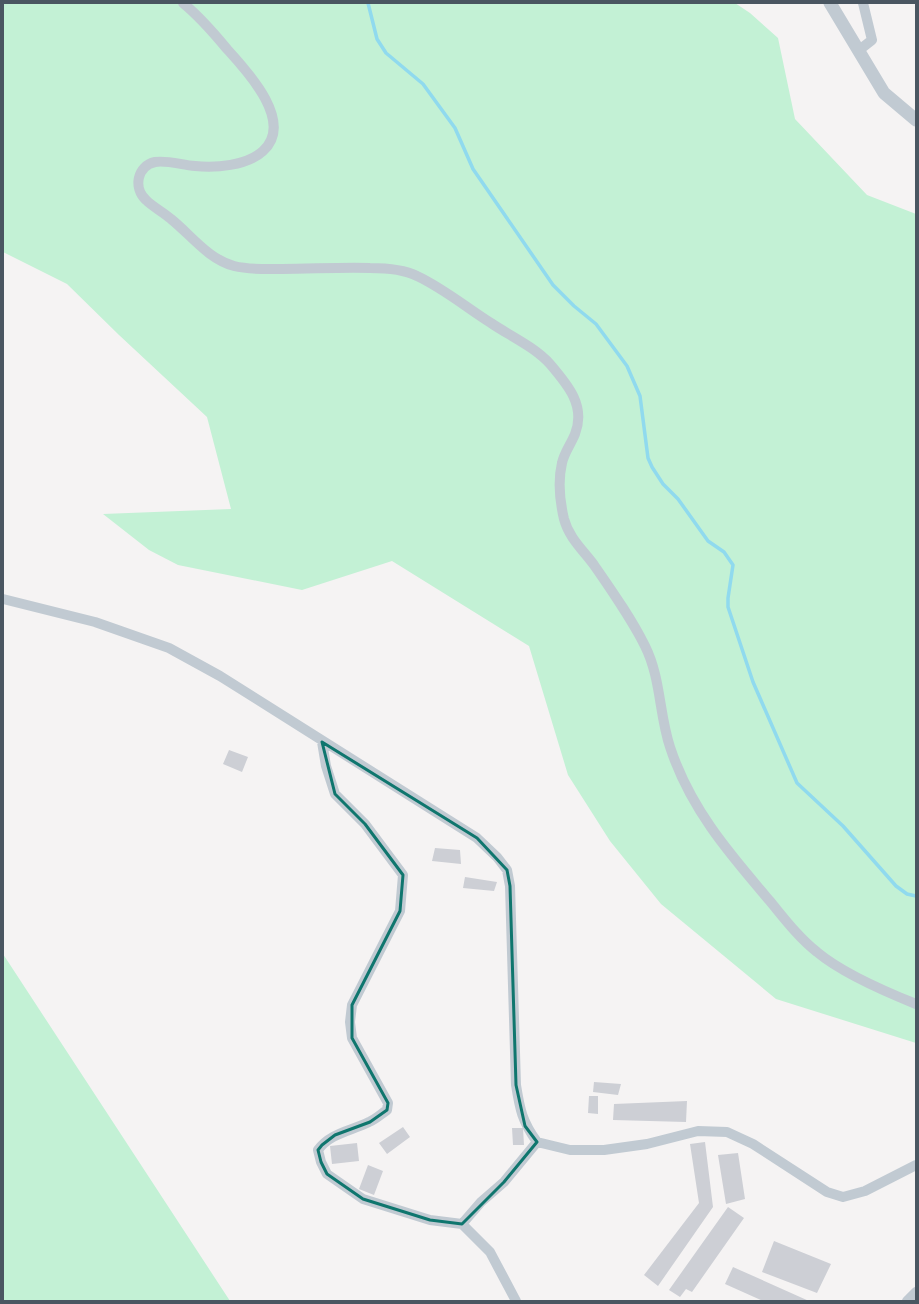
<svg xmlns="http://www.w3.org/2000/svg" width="919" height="1304" font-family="Karla,sans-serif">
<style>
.green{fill:#c3f1d5}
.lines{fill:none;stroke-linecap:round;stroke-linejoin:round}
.stream{stroke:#90daee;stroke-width:3.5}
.building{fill:#cdcfd5}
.minor{stroke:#c1cad2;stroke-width:10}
.tertiary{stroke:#c1cad2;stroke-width:13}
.marked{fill:none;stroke:#0f766e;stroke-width:3;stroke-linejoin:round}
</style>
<rect width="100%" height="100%" fill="#f5f3f3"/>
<path class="green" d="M3,3H735L750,13L778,38L795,119L867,195L916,214V1043L776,999L661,904L610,841L568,775L529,646L392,561L302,590L178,565L149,550L103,514L231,509L207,417L119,335L67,284L3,252Z
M3,954L230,1301H3Z"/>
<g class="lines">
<path class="stream" d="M368,3L377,39L386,53L423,84L455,128L473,169L553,285L574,306L596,324L627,366L640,396L648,458L652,467L663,484L678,499L708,541L724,552L733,565L728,598V607L753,682L797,783L843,826L896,886L907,894L916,896"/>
</g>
<path class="building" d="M229,750L248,757L242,772L223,764Z
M435,848L460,850L461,864L432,861Z
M465,877L497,882L494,891L463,888Z
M594,1082L621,1084L618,1095L593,1092Z
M589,1096H598V1114L588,1113Z
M687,1101L686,1122L613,1120L614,1104Z
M403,1127L410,1137L387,1154L379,1143Z
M512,1128H523L524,1145H513Z
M705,1142L713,1207L658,1286L644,1275L699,1203L690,1144Z
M357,1143L359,1161L332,1164L330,1146Z
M738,1153L745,1199L726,1204L718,1155Z
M368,1165L383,1171L374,1195L359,1189Z
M728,1207L744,1218L692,1292L686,1289L680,1297L669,1290Z
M774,1241L831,1264L817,1293L762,1272Z
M733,1267L809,1301H763L725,1284Z"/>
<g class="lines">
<path class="minor" d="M183,3C199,16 213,32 227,49C247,71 295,122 263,151C247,166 215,168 195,166C182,165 167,160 155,162C137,166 133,188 146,200C153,207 163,212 171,219C191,235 208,259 234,266C250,270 266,269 282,269C311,269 341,267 370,268C386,268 403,269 417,276C443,288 467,308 491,323C510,336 535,347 550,364C568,385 586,406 575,434C571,444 564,453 562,463C558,480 560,502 564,519C569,538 583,550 594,565C612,591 631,618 645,646C661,678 659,714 670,747C690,808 728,852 769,900C784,918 798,937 817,952C842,973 886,992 916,1004
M858,51L872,40L863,3
M3,599L95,622L169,648L220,676L477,838L497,857L507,870L510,886L516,1085C520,1110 522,1121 537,1142
M322,742L326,766L335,794L365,824L403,875L400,911L352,1005L350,1022L352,1038L388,1103L387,1110C381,1114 376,1119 369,1122C351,1131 330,1133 318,1150L321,1162L327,1174L363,1199L430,1220L462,1224L490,1252L516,1301
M462,1224L481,1202L504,1182L537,1142L570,1150H604L647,1144L698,1131L727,1132L753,1144L827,1192L843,1197L865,1191L916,1165
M907,1301L916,1292"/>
<path class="tertiary" d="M830,3L884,93L916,120"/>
</g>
<path class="marked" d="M322,742L477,838L507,870L510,886L516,1085L525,1126L537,1142L504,1182L462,1224L430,1220L363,1199L327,1174L321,1162L318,1150L322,1145L335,1135L370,1122L387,1110L388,1103L352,1038V1005L400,911L403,875L365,824L335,794Z"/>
<rect width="919" height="1304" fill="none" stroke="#4a5661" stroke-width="8"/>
</svg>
